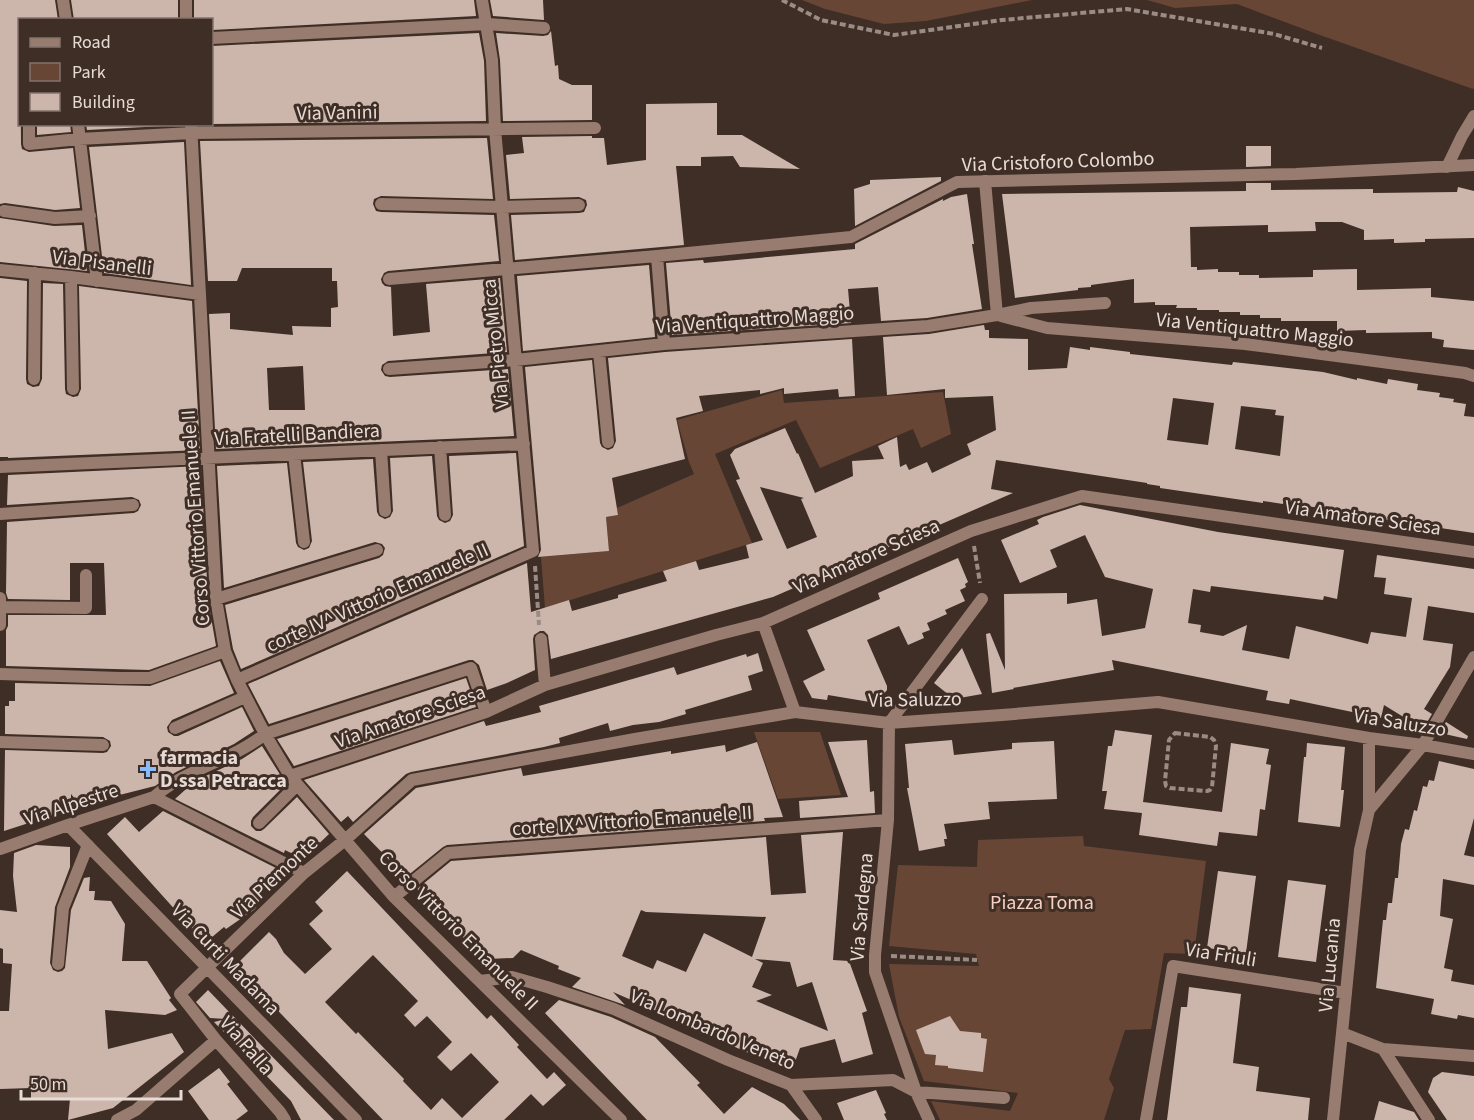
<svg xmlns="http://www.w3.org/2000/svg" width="1474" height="1120" font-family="'Source Sans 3',sans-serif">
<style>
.green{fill:#684636}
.building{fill:#ccb6ac;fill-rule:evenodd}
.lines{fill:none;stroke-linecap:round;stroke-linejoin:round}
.path{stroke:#9a8c85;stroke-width:4;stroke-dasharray:6 3;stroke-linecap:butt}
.minor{stroke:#977c6f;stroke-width:12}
.poi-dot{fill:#88bafc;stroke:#3f2e26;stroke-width:2}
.labels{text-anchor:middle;stroke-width:6;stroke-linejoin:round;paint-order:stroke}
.street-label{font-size:20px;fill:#e7dbd6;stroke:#3f2e26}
.poi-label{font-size:20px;font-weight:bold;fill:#e7dbd6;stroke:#3f2e26;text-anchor:start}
.park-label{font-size:20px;fill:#f6d1c1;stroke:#3f2e26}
</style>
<rect width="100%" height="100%" fill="#3f2e26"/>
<path class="green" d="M802,0H1032L926,21L884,24L825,9Z
M1147,0H1474V88L1473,89L1317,34L1237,4L1175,8Z
M782,390L784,403L943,392L951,434L921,448L913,429L820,468L796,420L715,454L752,543L545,608L541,557L609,551L606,517L618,515L617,508L694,474L689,462L677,420Z
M754,732H820L841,795L778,799Z
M1083,836L1084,846L1206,861L1194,954L1164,953L1151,1029L1125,1030L1109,1079L1114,1088L1104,1120H940L931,1101L1010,1111L1018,1093L924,1081L899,1017L889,964L979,966L976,954L889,946L898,865L977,867L978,840Z"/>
<path class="building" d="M0,0H55L58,20H20L21,144L22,149L29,152L73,148L80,208L55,210L5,203L0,204Z
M71,0H178V20H74Z
M194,0H474L476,16L212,30V20H194Z
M490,0H543L544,20L493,16Z
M551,31L555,66L558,65L559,79L572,85H592V120L503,121L500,60L496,33L543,36L548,35Z
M479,33L484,61L486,121L212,124V46Z
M717,103V135H742L800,169L740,167L733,156L701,157V166H676L684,245L515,260L511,215L579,213L584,212L587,205L586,200L579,197L510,199L506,155L524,153L522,137L592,136V138H604L607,165L646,160V104Z
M37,124H70L71,132L37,135Z
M86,124H183V125L87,130Z
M487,138L493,199L381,196L374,199L373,204L376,211L381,212L494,215L499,261L388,271L384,273L381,279L382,283L385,286L391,287L393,336L430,332L426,284L500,278L507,352L388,361L382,365L381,370L385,376L390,377L508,369L514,436L216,449L209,314L230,313V329L293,335L292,326L331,327V308L338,307L337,281H332V268H242L237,281H208L200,141ZM303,366L305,410H269L267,368Z
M184,142L191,285L104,273L89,147Z
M1246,146H1271V166L1246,167Z
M941,177V181L855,226L854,189L870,184V180Z
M1246,183H1271V190L1373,189V193L1457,192L1458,187L1474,191V238L1425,239V242L1394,243V239L1364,240V230L1342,222H1315L1316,231L1268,232V225L1190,227L1191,267H1197V270L1218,269V272H1239V275H1259V278L1313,277V270L1357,269V290L1431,288V297L1474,301V350L1443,347L1444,340L1432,338V332L1366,333V330L1337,331V321H1281V318H1260V315H1240V312H1219V310H1197V308H1176L1177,305H1155V302L1134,303V279L1091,285V287L1078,288V290L1015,298L1002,194L1246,191Z
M967,194L974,244H972L982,309L927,318L881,321L878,287L848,289L851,323L672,335L666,263L703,260L704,263L855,249V244L943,199V201L951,197Z
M0,218L54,226L82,225L87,271L0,262Z
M649,265L655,337L523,351L517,276Z
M0,278L27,281L26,379L27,384L33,387L39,386L42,379L43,283L63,284L65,389L66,394L73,397L78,396L81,389L79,286L192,301L200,450L8,458V457H0Z
M984,325L985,330H989V338L1028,339V370L1067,368L1070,347L1090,350V347L1130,352V354L1232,365L1233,362L1323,372L1357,380V378L1387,384L1388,379L1418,384L1417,390L1440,393L1439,397L1454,399L1453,402L1466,404L1464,416L1474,417V533L1326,511V509L1288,503H1283V504L1263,501V503L1160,488V486L1147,484V483L996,460L991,489L1013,493L773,597L551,659L548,635L544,631H540L534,635L533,639L535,670L507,683L487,690L479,665L473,660H469L269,724L248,684L527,563L531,612L569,600L572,611L618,598V595L667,581L663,571L696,561L699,570L749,558L746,545L763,540L736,480L740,479L730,455L735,449L785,428L797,454L798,453L815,493L853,476L852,461L884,459L878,446L897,437L900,467L906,464L909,470L927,462L932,473L970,455L971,454L967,444L996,430L993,396L945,398V389L887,395L883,337L929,334ZM1173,398L1214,403L1208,445L1167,440ZM1241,406L1276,410L1275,415L1284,416L1280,456L1235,449ZM760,487L804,498L801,499L817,537L787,549Z
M852,339L855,396L839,397L838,389L784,394V388L760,394V390L699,396L703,411L676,418L685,459L612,478L618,515L606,517L609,551L538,557L541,550L525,367L592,360L600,443L602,447L608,450L613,448L616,441L608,358L665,352Z
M516,453L524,546L241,669L233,649L225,605L379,558L383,555L385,548L382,544L375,542L224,588L217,466L287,463L296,543L298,547L304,550L309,548L312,541L303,462L373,459L377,512L379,516L385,519L390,517L393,511L390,458L432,456L437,516L439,520L445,523L450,521L453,515L449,456Z
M201,466L208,600L216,646L149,670L6,666V630L8,626V615H106L104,563H70V600L8,599L6,593L7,522L134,513L138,511L141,505L139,500L132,497L7,505L8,475Z
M1080,505L1218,532L1344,550L1337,599L1324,596L1323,600L1211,586L1210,592L1193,589L1188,623L1201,625L1200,632L1223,636L1247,625L1242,650L1289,659L1296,626L1368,644L1371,632L1406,637L1412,598L1384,594L1386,578L1374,577L1377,555L1474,569V613L1428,606L1423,640L1453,644L1450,667L1424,709L1432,714L1423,729L1384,705L1381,718L1290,699L1289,704L1266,700L1268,691L1112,660L1114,670L1013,688L1014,689L992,693L986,634L990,633L1005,670L1004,594L1067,593V604L1097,599L1102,636L1145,628L1153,589L1105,577L1085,535L1050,550L1057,567L1020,583L1001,540L1039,524L1037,520L1043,517Z
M958,558L968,582L965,584L966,587L960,590L965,601L945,610L947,614L927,623L930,630L922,633L924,638L908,645L899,626L867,640L887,686V690L876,703L828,695L827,700L812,698L803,681L825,670L807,630L880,599L878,593Z
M962,648L982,694L954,699L934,683Z
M758,653L763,671L748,676L752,690L685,710L686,714L659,722L633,725L610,731L608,723L559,738L560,743L544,747L411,772L406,774L353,822L348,816L341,822L304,780L484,721L486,726L541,712L539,706L674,667L677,675L746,654L747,657Z
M220,661L234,693L172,720L167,727L168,732L174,736H178L242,707L254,731L234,744L176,772L155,786L80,805L71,794V807L66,808V811L4,831L5,750L103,753L107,752L111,746L110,741L103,737L5,734V706H9V701H15V683L150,686Z
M466,678L476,707L294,766L277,739Z
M1446,722L1468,736L1467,739L1440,733Z
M1115,730L1152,735L1143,802L1222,812L1231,743L1269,749L1266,764L1271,765L1265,810L1260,809L1257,836L1219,832L1217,846L1139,835L1142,813L1104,809L1107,791H1102L1108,746H1112Z
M867,740L870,792L874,791L875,813L800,818L799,801L848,797L828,742Z
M952,740L954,755L1012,749V743L1054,741L1057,799L988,802L990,819L944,824L947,839H944L945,846L919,851L907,788H909L905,744Z
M757,742L783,817L764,818L765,821L447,845L443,847L406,877L364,834L416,788L521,768L523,776L671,751V754L725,745L726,752Z
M1307,743L1345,747L1341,790H1344L1340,827L1298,822L1304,757H1306Z
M262,746L286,784L253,817L251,821V826L256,831H261L264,829L297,797L329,834L303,859L285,850L284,853L175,799L195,781L242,759Z
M1439,761L1474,769V818L1464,855L1474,857V885L1443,879L1440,916L1453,919L1444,968L1453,970L1451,981L1474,985V1018L1458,1015L1457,1019L1431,1014L1434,999L1376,988L1383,920H1386L1388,903H1392L1395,878H1398L1401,844L1405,829L1409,830L1414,810L1417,811L1423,786L1427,787L1429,780L1434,781Z
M163,811L276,868L255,909L226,929L224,927L205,943L107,834L125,817L139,832Z
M843,832L833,960L849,961L867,1011L862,1013L873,1054L842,1063L835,1039L800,1048L795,1062L758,1045L753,1055L724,1042L725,1041L613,992L625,1005L572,987L581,978L558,969L559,966L521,950L513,958L488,959L481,956L417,889L451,861L766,837L771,895L806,893L801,835ZM641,910L646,912L766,917L752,957L704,933L686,972L657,960L653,969L622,956ZM755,959L790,962L797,987L812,982L828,1031L756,1001L772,995L752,987L763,963Z
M36,845L70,847V867L55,907L50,963L53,970L58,972L62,971L65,968L71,910L84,878L90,877L89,891H95L94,900L111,901L125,924L122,961H147L171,998L169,1000L177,1010L165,1015L105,1010L108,1049L172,1033L184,1052L113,1108L68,1120L70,1099L31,1100V1088L0,1089V1011H9L12,964L3,963V949L0,948V910L17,912L13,876L14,853Z
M347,871L487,1019L491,1015L519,1045L517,1047L547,1079L554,1072L566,1085L543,1106L531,1094L504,1120H383L235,966L269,932L276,939L284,953L305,974L332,949L309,924L323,911L315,902ZM373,955L418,1001L404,1015L415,1027L427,1016L452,1042L437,1057L451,1071L471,1053L499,1082L462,1118L442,1098L431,1110L403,1081L404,1079L358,1032L356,1034L325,1002Z
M1218,871L1256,876L1246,953L1207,948Z
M1288,880L1326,885L1316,962L1278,957Z
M1189,987L1241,994L1233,1063L1259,1067L1256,1091L1310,1098L1308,1120H1167L1181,1007H1187Z
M208,990L261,1045L334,1120H301L291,1101L214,1022L226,1019L210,1018L196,1002Z
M559,1000L611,1017L655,1037L700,1083L697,1085L724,1114L752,1087L784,1104L800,1120H647L545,1013Z
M950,1016L960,1031L981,1033V1038L987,1039L983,1072L948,1068V1066L935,1065L936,1055L925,1054L916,1030Z
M219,1068L230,1082L227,1084L248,1111L236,1120H209L188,1091Z
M1442,1072L1474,1076V1120H1447L1428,1092L1433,1078Z
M876,1090L886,1113L884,1114L887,1120H844L837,1103Z
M1379,1101L1414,1112L1419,1120H1374Z"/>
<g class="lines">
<path class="path" d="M782,0L821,20L894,35L1002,20L1127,9L1274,34L1322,48
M974,546L980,583
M535,566L539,625
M1175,733L1210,737L1214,740L1216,746L1212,787L1210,790L1207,791L1170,788L1166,786L1165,781L1169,740Z
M891,956L977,960"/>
<path class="minor" d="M63,0L66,20
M186,0V20
M212,38L487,24L544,28
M29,124V144L79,139L192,133L595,128
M78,124L97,281
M191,124L216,599L225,651L237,680L265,734L290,776L394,897L621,1120
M1447,167L1462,136L1474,116
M985,181L997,315
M381,204L502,207L579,205
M4,211L55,218L90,216
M657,256L664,344
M0,270L71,277L200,294
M71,277L73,389
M389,279L657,256L851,237L957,182L1296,174L1474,165
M1001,316L1047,328L1245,344L1465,373L1474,376
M599,352L608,442
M389,369L516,360L664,344L928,326L997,315L1031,308L1105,303
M34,379L35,273
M440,447L445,515
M381,450L385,511
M294,454L304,542
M0,467L524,444
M0,514L133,505
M0,598V625
M216,599L377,550
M0,607L86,608V575
M763,623L795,712
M541,639L545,685
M0,674L120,678H150L225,651
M237,680L533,551L495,129L492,60L482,0
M889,723L888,820L875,955V972L916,1092L929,1120
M889,723L982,599
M175,728L245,697
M1369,738V810L1360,850L1342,1033L1383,1049L1429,1120
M0,742L103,745
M290,776L486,712L545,685L716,635L763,623L971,531L1082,496L1474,552
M154,797C186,769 231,761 265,734L471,668L486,712
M1369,810L1423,745L1474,657
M259,823L297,785
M68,825L356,1120
M0,849L68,825L154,797L304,873
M394,897L448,853L888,820
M58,964L63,908L88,845
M480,981L512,977L547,987L614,1009L728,1060L791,1085L893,1080L916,1092L1004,1098
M1383,1049L1474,1056
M791,1085L816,1120
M117,1120L136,1110L216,1040
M285,1120L280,1112L216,1040L180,994L304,873L345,840L412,780L635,739L795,712L889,723L1002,715L1158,702L1369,738L1423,745L1474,754
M1146,1120L1173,966L1346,993
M1333,1120L1342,1033"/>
</g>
<path class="poi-dot" d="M145 760h6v6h6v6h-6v6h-6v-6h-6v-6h6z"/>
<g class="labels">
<g class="street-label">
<text transform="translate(337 112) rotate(-1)" y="7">Via Vanini</text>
<text transform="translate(1058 161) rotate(-2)" y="7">Via Cristoforo Colombo</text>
<text transform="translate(102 262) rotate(7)" y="7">Via Pisanelli</text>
<text transform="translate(755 319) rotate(-4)" y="7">Via Ventiquattro Maggio</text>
<text transform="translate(1255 329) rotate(6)" y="7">Via Ventiquattro Maggio</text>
<text transform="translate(495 344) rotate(-96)" y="7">Via Pietro Micca</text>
<text transform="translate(297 434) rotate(-3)" y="7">Via Fratelli Bandiera</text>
<text transform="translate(1363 517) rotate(8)" y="7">Via Amatore Sciesa</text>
<text transform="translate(195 518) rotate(-94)" y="7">Corso Vittorio Emanuele II</text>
<text transform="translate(866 556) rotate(-24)" y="7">Via Amatore Sciesa</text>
<text transform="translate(377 597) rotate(-24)" y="7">corte IV^ Vittorio Emanuele II</text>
<text transform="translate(915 699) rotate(-1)" y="7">Via Saluzzo</text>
<text transform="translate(410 716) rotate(-19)" y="7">Via Amatore Sciesa</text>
<text transform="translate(1400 722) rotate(9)" y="7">Via Saluzzo</text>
<text transform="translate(71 804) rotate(-18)" y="7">Via Alpestre</text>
<text transform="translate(632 820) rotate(-4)" y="7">corte IX^ Vittorio Emanuele II</text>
<text transform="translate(274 877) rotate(-43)" y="7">Via Piemonte</text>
<text transform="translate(861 907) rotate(-85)" y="7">Via Sardegna</text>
<text transform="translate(459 930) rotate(45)" y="7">Corso Vittorio Emanuele II</text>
<text transform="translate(1221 954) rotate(9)" y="7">Via Friuli</text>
<text transform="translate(226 959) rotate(46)" y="7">Via Curti Madama</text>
<text transform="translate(1329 965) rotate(-85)" y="7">Via Lucania</text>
<text transform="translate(713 1029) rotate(23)" y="7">Via Lombardo Veneto</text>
<text transform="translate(247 1045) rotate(49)" y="7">Via Palla</text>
</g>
<g class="poi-label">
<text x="160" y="764">farmacia<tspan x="160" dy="23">D.ssa Petracca</tspan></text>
</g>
<g class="park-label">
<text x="1042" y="909">Piazza Toma</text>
</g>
</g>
<rect x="18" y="18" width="195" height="108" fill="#3f2e26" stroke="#82736c" stroke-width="1.5"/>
<rect x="30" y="38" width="30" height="9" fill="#977c6f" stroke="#82736c" stroke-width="1.5"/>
<text x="72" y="48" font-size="18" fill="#e7dbd6">Road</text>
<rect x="30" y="63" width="30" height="18" fill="#684636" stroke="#82736c" stroke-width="1.5"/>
<text x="72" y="78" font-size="18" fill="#e7dbd6">Park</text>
<rect x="30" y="93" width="30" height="18" fill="#ccb6ac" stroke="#82736c" stroke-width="1.5"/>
<text x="72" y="108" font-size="18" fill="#e7dbd6">Building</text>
<path d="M21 1090v9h160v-9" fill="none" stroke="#e7dbd6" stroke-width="3"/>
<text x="30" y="1090" font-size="18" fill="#e7dbd6" stroke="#3f2e26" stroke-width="4.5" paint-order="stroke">50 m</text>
</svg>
